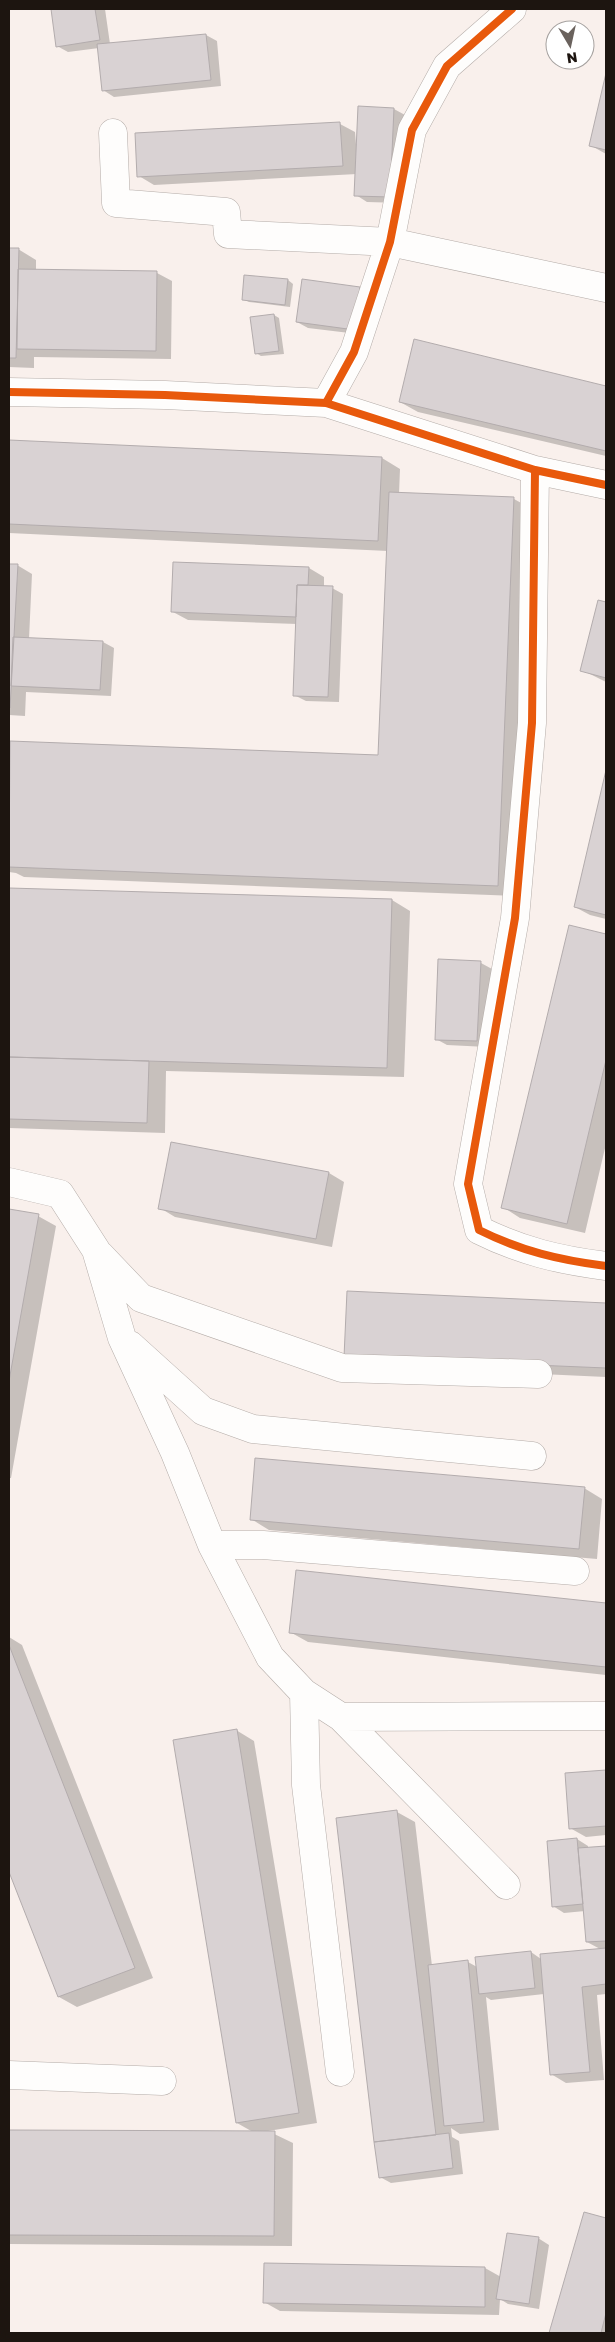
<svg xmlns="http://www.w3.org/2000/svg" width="615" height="2342" font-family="'Golos Text',sans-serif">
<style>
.shadow{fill:#0003}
.building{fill:#d9d2d3;stroke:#b3acad}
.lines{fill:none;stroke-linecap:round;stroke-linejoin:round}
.minor-casing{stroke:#b4aca8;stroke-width:29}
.minor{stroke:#fefdfc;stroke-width:28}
.cycleway-casing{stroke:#fff;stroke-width:11}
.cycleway{stroke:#e8590c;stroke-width:8}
</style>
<rect width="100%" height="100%" fill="#f9f0ec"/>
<path class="shadow" d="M52,9H105L110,44L206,35L217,41L221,86L114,97L103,90L99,48L68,52L57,46Z
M606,78V154L590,145Z
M394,109L405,115L401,203L367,202L356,195L357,174L154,185L139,176L136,134L340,124L355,132L356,144H358Z
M9,249H18L36,260V270L157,273L172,281L171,359L34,357V368L9,367Z
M288,280L293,284L290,307L249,302L243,299Z
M303,281L360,288L371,295L366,335L308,328L297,322Z
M274,315L279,318L284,354L261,356L256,353Z
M415,340L606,387V456L418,412L400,402Z
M9,441L382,458L400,469L399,494L514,499L532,509L516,896L24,877L16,873L9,872L11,742L379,756L388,551L9,533Z
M9,565H17L32,574L29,639L103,642L114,648L111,696L26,692L25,716L9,715Z
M309,568L324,577V587L332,588L343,594L339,702L306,701L294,695L297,624L188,620L173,612Z
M599,602L606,603V682L582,670Z
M606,776V919L590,915L575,907Z
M9,889L392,900L410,911L404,1077L166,1071L165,1133L9,1128Z
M570,926L606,935V1144L585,1233L520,1218L503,1207Z
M481,963L492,969L487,1047L447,1045L436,1039Z
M172,1143L329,1173L344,1182L332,1247L175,1217L160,1208Z
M9,1210L38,1216L56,1226L11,1478H9Z
M348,1292L606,1304V1377L363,1366Z
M584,1488L602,1499L597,1559L269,1530L251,1519Z
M297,1571L606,1604V1675L308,1642L290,1632Z
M9,1637L22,1645L153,1978L77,2007L59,1997L9,1869Z
M236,1730L254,1741L317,2123L268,2131L293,2143L292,2246L9,2244V2131L253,2132L237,2123Z
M606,1771V1835L586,1837L570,1828L566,1774Z
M397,1812L415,1822L432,1966L468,1962L477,1967L531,1952L541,1959L602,1950L587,1942L585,1911L564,1913L553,1906L577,1839L588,1846V1849L606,1847V1994L597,1995L604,2080L566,2083L551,2074L544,1994L491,2000L486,1997L499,2130L460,2134L451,2128L452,2137L459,2141L463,2174L391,2183L380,2177Z
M585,2213L606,2220V2333H551Z
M538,2238L549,2245L539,2309L508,2304L500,2299L499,2315L280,2311L264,2302L265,2265L485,2268L501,2277Z"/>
<path class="building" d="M51,9H95L100,40L56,47Z
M206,34L211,80L102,91L97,44Z
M606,73V150L589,146Z
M358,106L394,108L390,197L354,196Z
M340,122L343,166L137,177L135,133Z
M9,248H19L16,358H9Z
M18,269L157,271L156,351L17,349Z
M244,275L288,279L285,305L242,300Z
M302,279L360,287L355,330L296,322Z
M274,314L279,351L255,354L250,317Z
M414,339L606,386V451L399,402Z
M9,440L382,457L378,541L9,524Z
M389,492L514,497L498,886L9,867L10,741L378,755Z
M173,562L309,567L308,585H297L296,617L171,612Z
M9,564H18L10,708H9Z
M297,585L333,586L328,697L293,696Z
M598,600L606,602V678L580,671Z
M13,637L103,641L100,690L11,686Z
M606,770V915L574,907Z
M9,888L392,899L387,1068L9,1057Z
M569,925L606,934V1060L567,1224L501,1208Z
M438,959L481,961L477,1041L435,1040Z
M9,1057L149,1061L147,1123L9,1119Z
M171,1142L329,1172L316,1239L158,1209Z
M9,1209L39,1214L9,1381Z
M347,1291L606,1303V1368L344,1357Z
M255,1458L585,1487L579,1549L250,1520Z
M296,1570L606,1603V1667L289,1633Z
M9,1645L135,1968L58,1997L9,1872Z
M237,1729L299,2113L236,2123L173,1740Z
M606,1770V1826L569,1829L565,1773Z
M397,1810L436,2135L374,2142L336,1818Z
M577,1838L583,1904L552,1907L547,1841Z
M606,1846V1941L586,1942L578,1848Z
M606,1948V1984L582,1987L590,2072L550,2075L540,1954Z
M531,1951L535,1988L479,1994L475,1957Z
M468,1960L484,2122L444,2126L428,1965Z
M9,2130L275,2131L274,2236L9,2235Z
M449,2133L453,2168L379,2178L374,2142Z
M584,2212L606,2218V2313L601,2333H549Z
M507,2233L539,2237L529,2304L496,2299Z
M264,2263L485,2267V2307L263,2303Z"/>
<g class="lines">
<defs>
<path id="minor" d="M113,133L116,203L226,212L228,234L390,242L606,288
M9,392L165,395L326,403L535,470L606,485
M326,403L354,352L390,242L412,130L447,66L512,9
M535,470L532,723L515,918L468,1184L479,1230C521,1251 559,1260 606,1266
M9,1182L60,1194L96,1250L122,1338L175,1453L212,1545L270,1657L304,1693L341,1717L606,1716
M100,1255L141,1298L342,1368L538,1374
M130,1345L203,1411L253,1429L532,1456
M212,1545H263L575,1571
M304,1693L306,1785L340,2072
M341,1717L506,1885
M9,2075L162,2081"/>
</defs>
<use href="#minor" class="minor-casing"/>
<use href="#minor" class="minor"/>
<defs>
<path id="cycleway" d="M9,392L165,395L326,403L535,470L606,485
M326,403L354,352L390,242L412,130L447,66L512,9
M535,470L532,723L515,918L468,1184L479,1230C521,1251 559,1260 606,1266"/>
</defs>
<use href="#cycleway" class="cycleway-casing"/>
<use href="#cycleway" class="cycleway"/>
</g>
<rect width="615" height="2342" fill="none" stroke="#1d1510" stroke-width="20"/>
<g transform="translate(570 45) rotate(171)"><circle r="24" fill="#ffffff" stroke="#a5a19f"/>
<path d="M0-4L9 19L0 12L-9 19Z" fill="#6a625d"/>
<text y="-8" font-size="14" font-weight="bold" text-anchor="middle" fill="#1d1510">N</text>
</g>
</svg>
